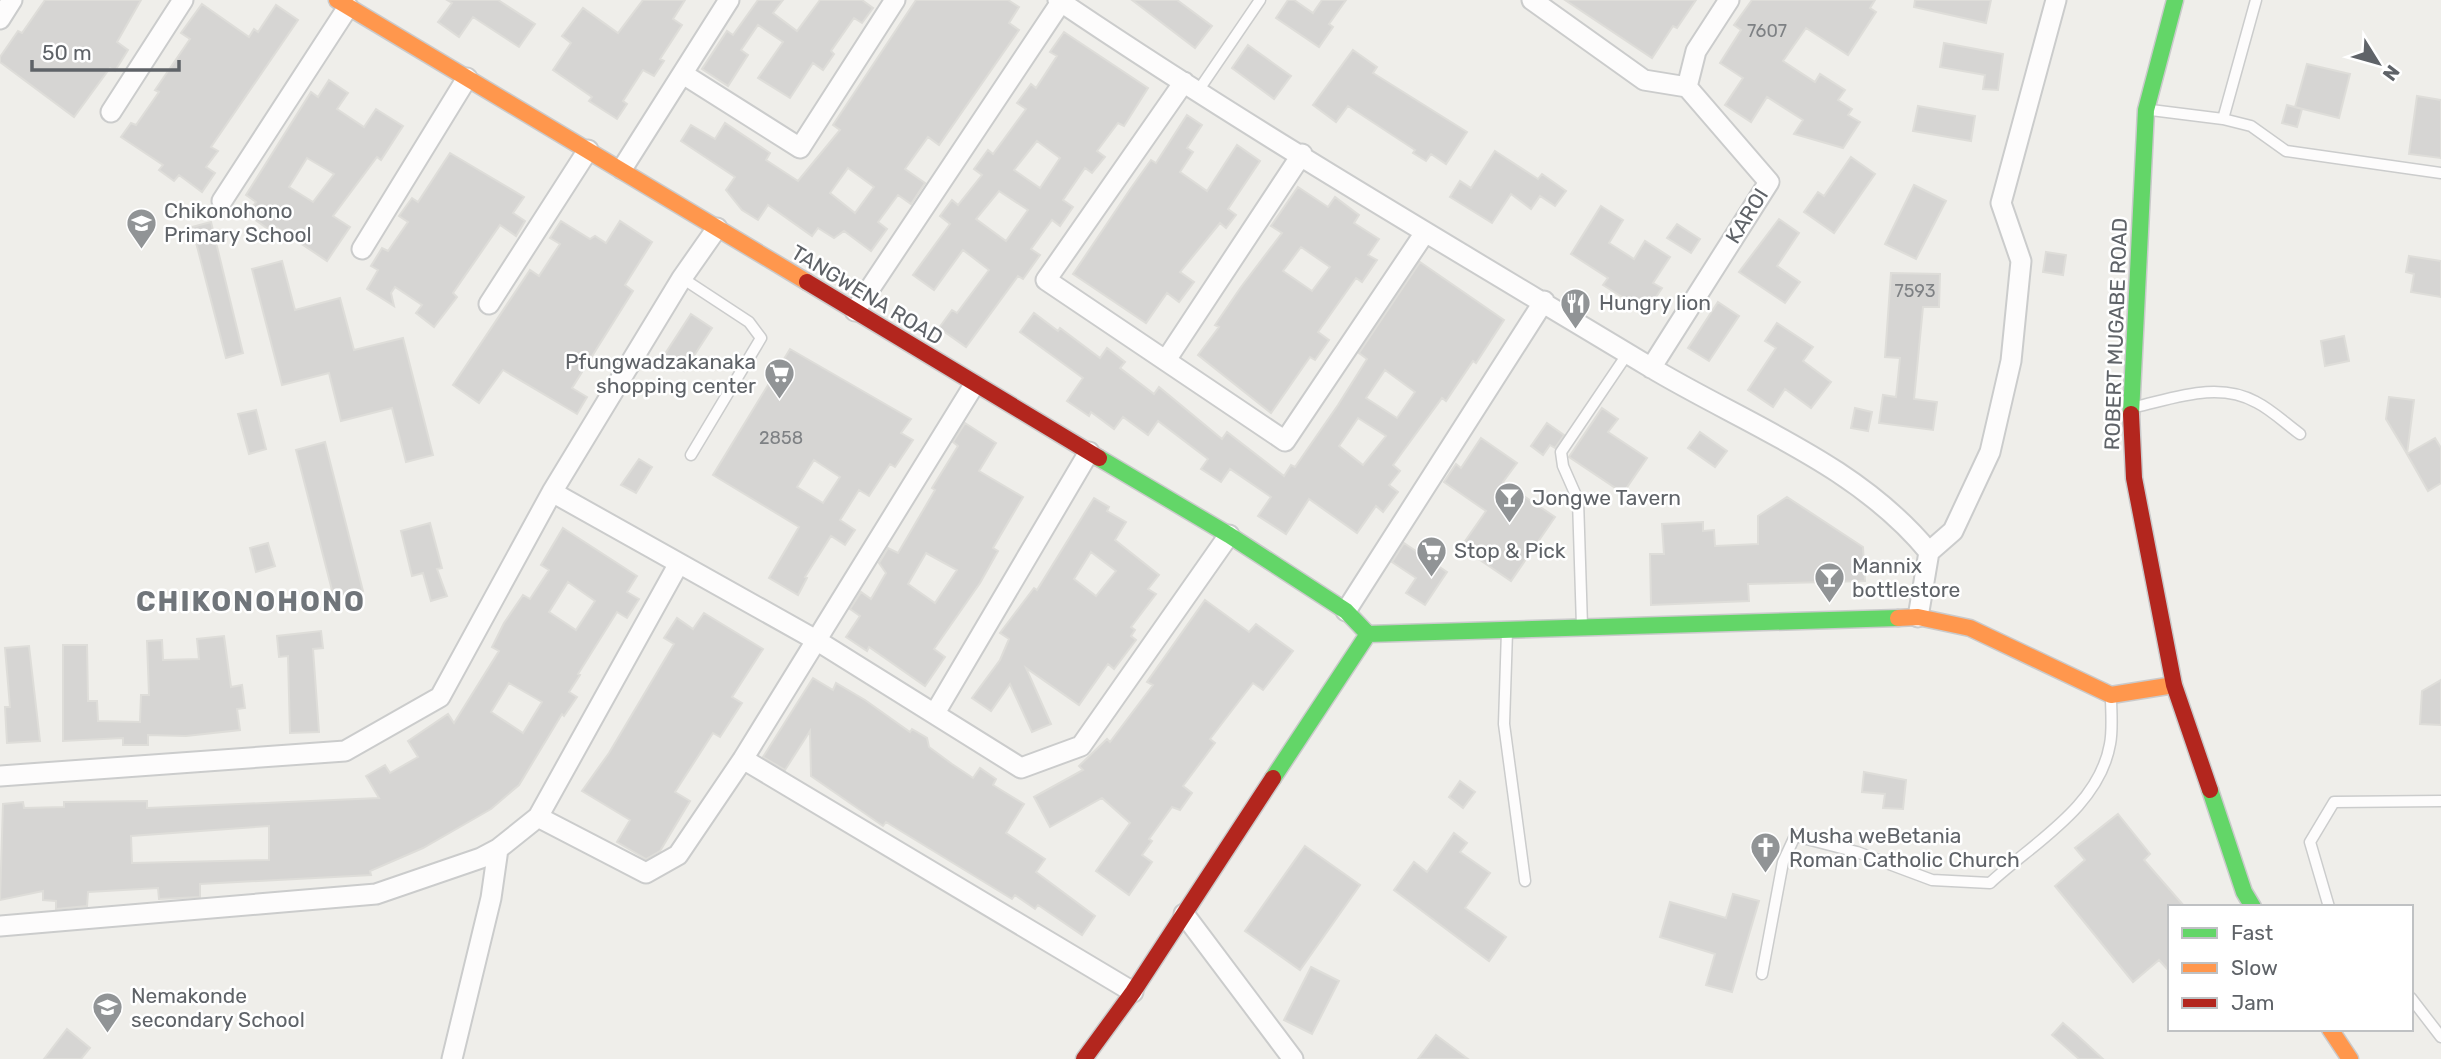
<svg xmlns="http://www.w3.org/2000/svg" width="2441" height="1059" font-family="Rubik,sans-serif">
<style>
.building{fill:#d6d5d3;stroke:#deddd9;stroke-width:2;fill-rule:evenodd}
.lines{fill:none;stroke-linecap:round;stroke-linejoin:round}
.lane-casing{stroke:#cbcccc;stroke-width:13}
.street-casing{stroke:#cbcccc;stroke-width:23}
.fast-casing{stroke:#cacacb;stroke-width:19}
.slow-casing{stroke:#cacacb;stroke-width:19}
.jam-casing{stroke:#cacacb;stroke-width:19}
.lane{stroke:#fdfcfc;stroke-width:10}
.street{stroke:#fdfcfc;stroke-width:19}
.fast{stroke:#63d668;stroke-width:16}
.slow{stroke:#ff974d;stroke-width:16}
.jam{stroke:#b3261e;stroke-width:16}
.labels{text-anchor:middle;stroke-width:5;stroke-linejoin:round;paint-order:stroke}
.number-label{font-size:18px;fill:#7e8184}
.poi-label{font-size:21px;fill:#5f6368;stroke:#fff;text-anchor:start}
.street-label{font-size:21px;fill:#5f6368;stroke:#fff}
.district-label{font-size:28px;font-weight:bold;letter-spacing:2px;fill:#70757a;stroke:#fff}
</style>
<rect width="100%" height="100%" fill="#efeeea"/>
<path class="building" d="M45,0H141L117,42L128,50L115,71L110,68L74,117L0,62V57L18,31L22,33Z
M447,0H498L535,24L519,47L473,17L459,37L438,22L452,3Z
M643,0H685L673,19L682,25L660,59L664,61L654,76L643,70L623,101L627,104L617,119L589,101L592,97L553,70L571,43L562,36L583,8L618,33Z
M758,0H783L773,13L797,31L820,0H862L873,8L862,23L854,18L831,51L834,54L823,70L813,63L790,98L758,78L783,42L758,25L741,50L748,55L728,86L702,69L727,31L733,35Z
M916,0H1008L1019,7L1009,23L1019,30L939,145L928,137L905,169L925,183L911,204L898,195L878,222L887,229L871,251L844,231L834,238L818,228L812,236L768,205L758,220L742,210L726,190L735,177L681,141L691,125L715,139L725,123L770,153L766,160L798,181L840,130L833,125ZM848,168L874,187L855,213L830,193Z
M1132,0H1177L1212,26L1195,48Z
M1288,0H1294L1313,13L1322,0H1346L1329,24L1333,27L1319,47L1276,18Z
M1565,0H1696L1677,28L1673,26L1652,58Z
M1752,0H1875L1870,8L1876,12L1848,55L1806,28L1783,61L1815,82L1820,74L1845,90L1838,100L1852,109L1848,115L1860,122L1843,148L1794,134L1803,120L1767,97L1751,122L1725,105L1743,78L1720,63L1741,30L1734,25Z
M1915,0H1991L1986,23L1914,7Z
M202,4L249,37L254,29L258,32L276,5L298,20L211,147L218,151L206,167L215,173L202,192L179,175L174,181L159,170L163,165L121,137L131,123L136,125L159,92L155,90L190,39L181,33Z
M1064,32L1148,88L1124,126L1118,123L1097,151L1105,157L1092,173L1085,168L1063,200L1073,207L1060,226L1052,220L1031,249L1040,255L1023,279L1018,276L966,347L939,328L952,310L957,313L989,270L963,250L934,290L913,275L950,224L940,216L952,200L958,205L982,175L974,169L988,150L993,154L1026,109L1017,103L1031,84L1036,88L1057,56L1050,52ZM1037,141L1060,158L1040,188L1014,170ZM999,191L1028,210L1006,241L976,219Z
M1944,43L2003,54L1998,90L1983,89L1985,75L1940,67Z
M1248,45L1291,76L1274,99L1232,68Z
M1353,50L1377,67L1373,73L1467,132L1446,164L1431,154L1426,161L1413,153L1415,150L1348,106L1336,122L1313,105Z
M2307,64L2350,74L2339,118L2295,107Z
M329,80L348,93L337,109L364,127L376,109L403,126L381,160L377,157L333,216L350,227L327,261L273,225L275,234L247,214L256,202L246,195L311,92L318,97ZM307,158L334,174L313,202L289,187Z
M2417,96L2441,100V158L2409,154Z
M2287,105L2302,109L2297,127L2282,123Z
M1918,106L1975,116L1971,141L1913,131Z
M1187,115L1202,125L1187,148L1193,152L1180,172L1207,191L1237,145L1260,161L1228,209L1236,215L1226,228L1220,223L1180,272L1194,282L1179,302L1167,293L1146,323L1073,274L1131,188L1151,160L1156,163Z
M1495,151L1538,179L1542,174L1566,191L1555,206L1540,196L1531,209L1511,194L1492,223L1450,197L1460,181L1471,188Z
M450,153L524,197L513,213L525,221L516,236L500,225L453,293L457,297L434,327L416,313L422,305L395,287L391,293L394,306L367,289L378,270L371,266L382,248L388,251L408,222L399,216L412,198L418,202Z
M1851,157L1875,174L1834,233L1804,212L1818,192L1824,196Z
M1914,185L1946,201L1916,259L1885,244Z
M1298,187L1328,207L1335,197L1359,215L1354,223L1379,239L1368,255L1377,260L1362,282L1356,278L1318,332L1329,340L1315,360L1310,357L1271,413L1198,355L1219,327L1215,325L1241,287L1282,233L1271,226ZM1301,247L1330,267L1312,291L1283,271Z
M1601,206L1623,220L1609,243L1634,259L1645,241L1670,257L1653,283L1662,288L1646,312L1603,285L1608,278L1571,254Z
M1779,219L1799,233L1777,266L1800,282L1785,303L1739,272Z
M561,221L590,239L595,236L606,243L620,221L652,242L625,285L633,291L572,388L587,397L577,414L503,370L479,403L453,385L530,270L539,276L560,244L550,238Z
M211,222L243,353L226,358L192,227Z
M1677,224L1700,239L1691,253L1667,238Z
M2046,252L2066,255L2063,275L2043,272Z
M2409,256L2441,261V297L2411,292L2414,274L2406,272Z
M282,261L295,310L340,298L354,350L403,338L433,455L406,462L392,408L341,421L329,373L282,385L252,269Z
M1420,262L1504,320L1476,363L1473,361L1446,401L1442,398L1393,465L1400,471L1389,485L1398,492L1383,512L1376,506L1357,533L1309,499L1286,534L1258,516L1271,497L1230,469L1221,482L1201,469L1208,459L1158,421L1148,435L1123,417L1114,429L1091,412L1089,416L1067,401L1083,378L1020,332L1034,313L1058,331L1060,328L1100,358L1107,348L1125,362L1120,368L1154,394L1159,387L1222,439L1227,432L1284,476L1291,465L1295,467L1338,405L1367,359L1359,353ZM1385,370L1415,392L1397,418L1366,398ZM1358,418L1386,436L1363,465L1339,446Z
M1891,273L1940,274L1939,307H1923L1914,399L1937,402L1933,430L1879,423L1883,395L1896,397L1900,358L1885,357Z
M1718,302L1739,316L1709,361L1688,348Z
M691,314L712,328L684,371L663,357Z
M1777,323L1813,347L1803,361L1831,382L1811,408L1785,389L1773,407L1748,390L1776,348L1765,341Z
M2344,336L2349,361L2325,366L2321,341Z
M790,349L911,419L901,433L913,440L895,467L890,464L869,496L859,490L840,520L855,530L845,545L831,536L805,577L807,578L798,595L769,578L799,527L713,475ZM814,460L840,477L823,503L797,487Z
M2389,397L2414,400L2407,454L2386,419Z
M1602,408L1618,419L1608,432L1647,458L1623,493L1569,457Z
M1855,408L1872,412L1868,431L1851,428Z
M256,410L266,449L249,454L238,414Z
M965,423L996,443L979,471L1023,497L993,548L998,551L980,583L934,649L945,657L925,686L869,647L867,651L846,637L860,616L850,609L861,592L871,599L886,573L879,563L888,548L898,553L935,490L932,488L958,446L953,442ZM926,553L957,570L935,603L908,584Z
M1547,423L1564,435L1555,448L1550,445L1543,455L1531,446Z
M1700,432L1727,451L1715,467L1688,448Z
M1481,438L1517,463L1503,482L1555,517L1511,581L1461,547L1486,511L1444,482L1456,464L1461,468Z
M2435,438L2441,448V483L2428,491L2407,454Z
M325,442L363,591L334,598L296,450Z
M639,459L652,467L636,493L621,485Z
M1787,497L1863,547L1865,581L1748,584L1749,601L1651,605L1650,554H1664L1662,524L1703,522V531L1714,530L1715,546L1758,544V516Z
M1094,498L1109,507L1107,511L1126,522L1115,540L1159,575L1148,589L1156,594L1131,627L1135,630L1131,636L1136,640L1114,669L1108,664L1079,705L1026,668L1051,724L1032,732L1010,684L991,711L972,698L1000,660L1009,639L1000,633L1034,588L1037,590ZM1091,552L1116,571L1096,596L1074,579Z
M430,523L442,568L437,569L447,596L431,601L423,573L412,576L401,531Z
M563,528L637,576L627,592L639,599L627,618L617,612L578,674L580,675L569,692L577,697L564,716L562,714L519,785L491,809L423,848L370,871L371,875L200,884V897L159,899L158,888L88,892L87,906L56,909V901L43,900V891L0,900L3,804L23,802L24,808L64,807V802L147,801V808L379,798L366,776L385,765L390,773L418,757L408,741L448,714L454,723L499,651L492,647L504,623L523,595L530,599L549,570L541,565ZM568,582L595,601L576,630L549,612ZM509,683L542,702L523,733L491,712ZM269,826V860L132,863L131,836Z
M268,543L275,566L256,572L250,548Z
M1404,543L1447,572L1425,605L1406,593L1416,578L1392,562Z
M1205,600L1249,632L1256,624L1293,651L1263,690L1253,683L1210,739L1215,743L1183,786L1192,793L1180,810L1172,807L1149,839L1152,841L1142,855L1152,862L1129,895L1096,871L1130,823L1102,798L1050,827L1034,797L1083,770L1079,766L1107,739L1110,742L1153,685L1147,682Z
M704,613L763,649L732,697L742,703L720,737L713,733L675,792L690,801L660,851L646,859L617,842L630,820L582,791L609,753L674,644L664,638L677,618L693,629Z
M321,631L323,648L313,649L319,732L290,733L288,656L279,657L277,636Z
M224,636L231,687L242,685L245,708L237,709L240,730L186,736L148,735V745H123V738L63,741V645H87L88,701H97L98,721L140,722L141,695H149L147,641L162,640L163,660L199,659L197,639Z
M29,646L40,741L7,743L5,707H10L5,648Z
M813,678L833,690L836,683L865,700L910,732L912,729L927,738L929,747L952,764L973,778L980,768L996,779L993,785L1024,804L1006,833L1045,859L1036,872L1095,916L1082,935L1038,905L1035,909L1015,895L1012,899L886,822L883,826L811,776L810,731L785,770L763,757Z
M2441,680V725L2420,724L2422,691Z
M1864,772L1906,780L1903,809L1883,808L1885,794L1862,792Z
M1460,781L1475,792L1463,808L1449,797Z
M2118,814L2150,854L2144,860L2185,907H2170V972L2159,960L2133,982L2055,886L2085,860L2075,848Z
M1454,833L1467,843L1460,852L1490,873L1465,908L1506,937L1489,961L1394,890L1414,862L1427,872Z
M1305,846L1360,885L1300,970L1245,931Z
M1733,894L1759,901L1732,992L1706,985L1715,954L1660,937L1670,902L1726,918Z
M1311,967L1339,981L1312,1034L1284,1020Z
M2063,1023L2077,1035L2103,1059H2079L2052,1035Z
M67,1029L90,1048L81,1059H44Z
M1436,1035L1468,1059H1418Z"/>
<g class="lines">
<defs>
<path id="lane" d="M2256,0L2223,119L2251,126L2286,151L2441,173
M1198,91L1260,0
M2151,110L2223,119
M682,278L749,322L761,338L691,455
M2135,407C2175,398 2218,381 2256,402C2272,410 2286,424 2300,434
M1582,626L1578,500L1563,466L1561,452L1628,353
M1507,631L1504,724L1525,881
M2329,907L2310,842L2334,802L2441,801
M1762,974L1783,862L1795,836L1857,852L1932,880L1990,883C2033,843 2099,807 2110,744C2113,729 2111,711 2111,696
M2411,998L2441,1037"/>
<path id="street" d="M1058,0C1250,130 1451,247 1650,367C1745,424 1857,464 1929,552L1918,617
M1532,0L1644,80L1687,87
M0,19L12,0
M683,74L800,148L895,0
M1184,82L1046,280L1285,441L1424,234
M111,112L183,0
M622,169L729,0
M222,201L348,7
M362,249L467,78
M489,304L588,150
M855,311L1061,2
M1166,360L1302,154
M1651,368L1769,182L1687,87L1696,51L1729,0
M552,492L816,640L1021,768L1081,746L1229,535
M1929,552L1953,531L1990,452L2011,361L2021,261L2001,203L2056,0
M1346,611L1544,301
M935,713L1089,452
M743,759L1133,992
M0,776L345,751L440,697L552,492L682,278L717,228
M538,817L646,873L678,855L743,759L974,385
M1184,914L1293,1059
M0,926L376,894L481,858L498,849
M452,1059L491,898L498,849L538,817L678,565"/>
<path id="fast" d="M2131,414L2146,110L2175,0
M1099,458L1229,535L1346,611L1368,634
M1273,778L1368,634L1898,618
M2210,790L2244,892L2253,907"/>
<path id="slow" d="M337,0L807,282
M1898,618L1918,617L1970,628L2111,695L2174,685
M2330,1029L2350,1059"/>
<path id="jam" d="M807,282L1099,458
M2131,414L2134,478L2174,685L2210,790
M1084,1059L1133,992L1273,778"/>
</defs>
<use href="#lane" class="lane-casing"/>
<use href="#street" class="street-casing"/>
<use href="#fast" class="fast-casing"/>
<use href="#slow" class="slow-casing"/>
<use href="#jam" class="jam-casing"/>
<use href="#lane" class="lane"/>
<use href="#street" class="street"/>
<use href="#fast" class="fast"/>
<use href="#slow" class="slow"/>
<use href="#jam" class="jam"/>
</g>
<defs>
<symbol id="school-pin" viewBox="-11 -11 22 30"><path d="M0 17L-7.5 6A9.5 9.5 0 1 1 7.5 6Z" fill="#919496" stroke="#fff"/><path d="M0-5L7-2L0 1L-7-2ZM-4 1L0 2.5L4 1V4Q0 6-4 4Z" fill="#fff"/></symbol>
<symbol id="restaurant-pin" viewBox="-11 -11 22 30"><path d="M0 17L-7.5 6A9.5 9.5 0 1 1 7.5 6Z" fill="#919496" stroke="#fff"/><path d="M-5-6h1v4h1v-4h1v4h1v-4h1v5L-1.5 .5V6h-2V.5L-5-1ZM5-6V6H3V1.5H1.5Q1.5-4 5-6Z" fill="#fff"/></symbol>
<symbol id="supermarket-pin" viewBox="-11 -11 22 30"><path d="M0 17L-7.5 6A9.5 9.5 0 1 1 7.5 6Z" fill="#919496" stroke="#fff"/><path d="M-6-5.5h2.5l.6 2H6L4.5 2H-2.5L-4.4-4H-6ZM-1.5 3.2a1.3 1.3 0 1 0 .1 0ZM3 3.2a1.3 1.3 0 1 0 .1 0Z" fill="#fff"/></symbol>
<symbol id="bar-pin" viewBox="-11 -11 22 30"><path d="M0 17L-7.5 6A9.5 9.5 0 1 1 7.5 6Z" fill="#919496" stroke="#fff"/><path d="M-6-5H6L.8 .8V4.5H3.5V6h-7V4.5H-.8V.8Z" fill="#fff"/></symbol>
<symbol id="church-pin" viewBox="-11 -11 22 30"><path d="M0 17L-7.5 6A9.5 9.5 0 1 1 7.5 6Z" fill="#919496" stroke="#fff"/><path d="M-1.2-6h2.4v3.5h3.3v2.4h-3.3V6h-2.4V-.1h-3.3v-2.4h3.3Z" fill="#fff"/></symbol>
</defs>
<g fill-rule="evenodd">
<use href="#school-pin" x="124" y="206" width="35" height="47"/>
<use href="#restaurant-pin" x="1558" y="286" width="35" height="47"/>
<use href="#supermarket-pin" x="762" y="356" width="35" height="47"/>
<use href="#bar-pin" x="1492" y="480" width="35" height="47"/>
<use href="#supermarket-pin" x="1414" y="534" width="35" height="47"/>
<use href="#bar-pin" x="1812" y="560" width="35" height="47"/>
<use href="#church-pin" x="1748" y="830" width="35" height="47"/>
<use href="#school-pin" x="90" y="990" width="35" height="47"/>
</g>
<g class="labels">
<g class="number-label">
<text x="1767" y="37">7607</text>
<text x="1915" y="297">7593</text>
<text x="781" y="444">2858</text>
</g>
<g class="poi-label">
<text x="164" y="218">Chikonohono<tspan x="164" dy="24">Primary School</tspan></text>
<text x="1599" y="310">Hungry lion</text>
<text x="756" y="369" text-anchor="end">Pfungwadzakanaka<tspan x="756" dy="24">shopping center</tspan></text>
<text x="1532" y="505">Jongwe Tavern</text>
<text x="1454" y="558">Stop &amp; Pick</text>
<text x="1852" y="573">Mannix<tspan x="1852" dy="24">bottlestore</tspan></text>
<text x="1789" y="843">Musha weBetania<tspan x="1789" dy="24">Roman Catholic Church</tspan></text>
<text x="131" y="1003">Nemakonde<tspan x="131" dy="24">secondary School</tspan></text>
</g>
<g class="street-label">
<text transform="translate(1747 216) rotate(-58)" y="7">KAROI</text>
<text transform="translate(867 295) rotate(31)" y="7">TANGWENA ROAD</text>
<text transform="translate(2116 334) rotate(-88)" y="7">ROBERT MUGABE ROAD</text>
</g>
<g class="district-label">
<text x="251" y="611">CHIKONOHONO</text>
</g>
</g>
<rect x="2168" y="905" width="245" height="126" fill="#ffffff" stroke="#bfc1c3" stroke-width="2"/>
<rect x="2182" y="928" width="35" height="10" fill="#63d668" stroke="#bfc1c3" stroke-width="2"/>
<text x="2231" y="940" font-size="21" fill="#5f6368">Fast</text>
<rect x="2182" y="963" width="35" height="10" fill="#ff974d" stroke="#bfc1c3" stroke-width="2"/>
<text x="2231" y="975" font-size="21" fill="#5f6368">Slow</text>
<rect x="2182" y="998" width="35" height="10" fill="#b3261e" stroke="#bfc1c3" stroke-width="2"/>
<text x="2231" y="1010" font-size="21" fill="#5f6368">Jam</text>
<g transform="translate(2378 63) rotate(127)" stroke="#ffffff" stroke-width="5" paint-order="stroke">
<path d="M0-5L12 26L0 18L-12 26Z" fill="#5f6368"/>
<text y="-10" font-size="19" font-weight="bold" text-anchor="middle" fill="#5f6368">N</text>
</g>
<path d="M32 60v10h147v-10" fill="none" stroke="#5f6368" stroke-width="3.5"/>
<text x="42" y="60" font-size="21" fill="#5f6368" stroke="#ffffff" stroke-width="5" paint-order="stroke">50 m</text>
</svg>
